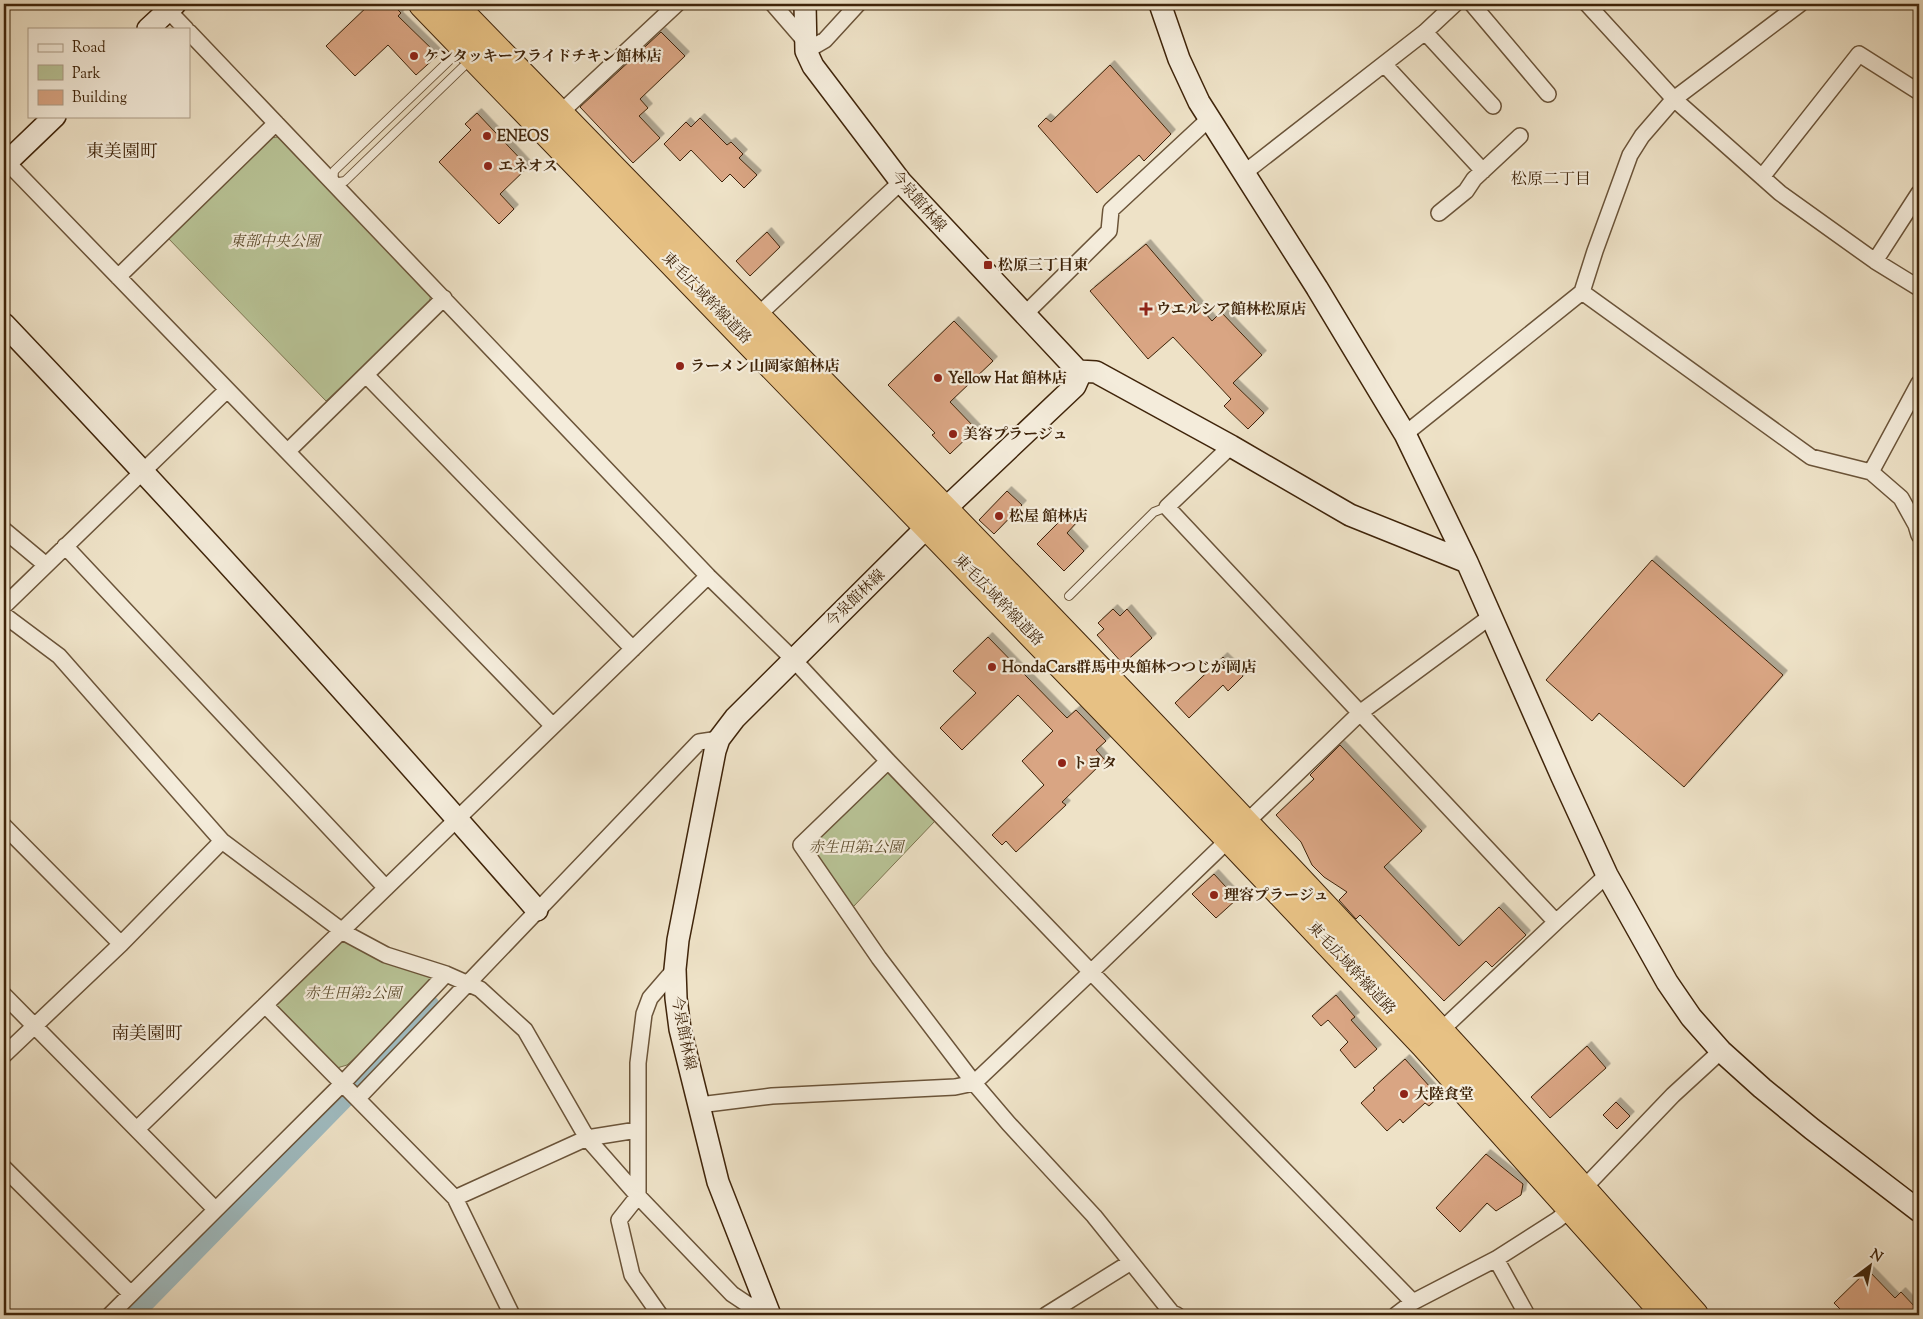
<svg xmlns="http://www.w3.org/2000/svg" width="1923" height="1319" font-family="'Sorts Mill Goudy','Noto Serif JP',serif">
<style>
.green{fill:#b8c396;stroke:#7c7450}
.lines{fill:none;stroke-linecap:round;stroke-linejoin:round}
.river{stroke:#9fbbc0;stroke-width:29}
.building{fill:#d9a583;stroke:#3f240a;filter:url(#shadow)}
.lane-casing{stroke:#6b5439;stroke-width:10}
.street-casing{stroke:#6b5439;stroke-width:18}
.secondary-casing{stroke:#3f240a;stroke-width:24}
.highway-casing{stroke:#3f240a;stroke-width:30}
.lane{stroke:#f4ecdb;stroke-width:8}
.street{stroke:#f4ecdb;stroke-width:15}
.secondary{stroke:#f4ecdb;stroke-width:21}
.highway{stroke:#e7c184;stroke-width:28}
.poi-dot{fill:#8f2418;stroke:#f4ecdb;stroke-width:2}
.labels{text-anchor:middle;stroke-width:4.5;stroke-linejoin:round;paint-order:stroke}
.poi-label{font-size:15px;font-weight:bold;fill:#3f240a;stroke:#f4ecdb;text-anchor:start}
.street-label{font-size:15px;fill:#3f240a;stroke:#f4ecdb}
.park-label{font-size:15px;font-style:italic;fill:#5d4c2d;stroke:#f4ecdb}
.neighbourhood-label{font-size:16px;fill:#3f240a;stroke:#f4ecdb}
.quarter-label{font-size:18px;fill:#3f240a;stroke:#f4ecdb}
</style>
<defs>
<filter id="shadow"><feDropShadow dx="4.5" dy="-4.5" stdDeviation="0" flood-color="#0004"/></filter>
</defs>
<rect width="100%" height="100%" fill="#eee2c7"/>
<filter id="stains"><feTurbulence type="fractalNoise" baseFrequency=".004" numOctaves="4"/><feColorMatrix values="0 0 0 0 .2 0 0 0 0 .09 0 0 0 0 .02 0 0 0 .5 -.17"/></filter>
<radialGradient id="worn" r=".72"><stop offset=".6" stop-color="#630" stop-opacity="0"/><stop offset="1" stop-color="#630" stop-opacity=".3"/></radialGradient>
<path class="green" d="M278,137L431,294L429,304L326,401L167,237L269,138Z
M884,765L935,821L853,907L801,845Z
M345,933L444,977L347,1065L337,1068L270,1005Z"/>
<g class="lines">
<path class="river" d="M126,1315L426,1008"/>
</g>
<path class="building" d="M370,4H392L401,13L398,16L438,55L416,75L388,45L355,76L326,46Z
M661,32L685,56L640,99L648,108L639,116L660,138L633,163L580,107Z
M1110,65L1171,134L1144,161L1139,155L1097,193L1038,126L1046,118L1051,122Z
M477,113L528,167L500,194L514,209L499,224L439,162L471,130L465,124Z
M700,118L727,145L731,142L743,154L739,158L757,175L744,188L730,174L722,182L691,150L680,161L664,144L686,122L691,127Z
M767,232L780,247L750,276L736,261Z
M1146,244L1212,321L1221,312L1262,355L1233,383L1264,413L1248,429L1224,406L1231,399L1173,337L1148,359L1090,291Z
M954,321L993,361L950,402L976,429L950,454L932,435L935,433L888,385Z
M1007,491L1022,505L994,534L979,520Z
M1068,513L1077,522L1067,533L1084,551L1064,571L1037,544Z
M1652,560L1783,675L1684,787L1599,713L1592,721L1546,680Z
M1113,609L1120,616L1127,609L1152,638L1123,664L1097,635L1104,629L1098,623Z
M988,637L1067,718L1076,710L1106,741L1096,750L1105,760L1062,802L1066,805L1016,852L1006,841L1002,845L992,835L1044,785L1022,761L1053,731L1018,695L962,750L940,728L976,693L953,671Z
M1223,657L1243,676L1228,691L1223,685L1189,718L1175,703Z
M1340,745L1422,831L1384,867L1459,946L1499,907L1526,935L1492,967L1486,961L1444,1001L1360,915L1356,919L1339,900L1347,892L1324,877L1312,865L1301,842L1276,815L1314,779L1310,775Z
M1214,874L1237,899L1216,918L1192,894Z
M1336,995L1355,1017L1351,1020L1377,1049L1355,1068L1340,1050L1348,1042L1328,1020L1321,1026L1312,1016Z
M1587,1046L1606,1068L1550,1118L1531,1097Z
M1405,1059L1439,1097L1429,1106L1425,1103L1403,1123L1400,1119L1387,1131L1361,1103L1375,1090L1373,1088Z
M1616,1102L1630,1116L1617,1129L1603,1115Z
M1486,1154L1523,1184L1521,1195L1496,1211L1487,1203L1460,1232L1436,1208Z
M1868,1270L1895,1298L1901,1292L1916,1308L1909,1315H1846L1834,1303Z"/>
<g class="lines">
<defs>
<path id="lane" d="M469,51L466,64L345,181L333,183L334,171L456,54Z
M1069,596L1154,512L1167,507"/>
<path id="street" d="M162,4L186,29
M773,4L805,41
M1472,4L1548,94
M1587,4L1674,99L1780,193L1875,261L1919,288
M189,32L708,576L793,659L888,761L1091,972L1413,1302
M1425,32L1493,106
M806,51L825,40L858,4
M1384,64L1483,171
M559,114L677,4
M4,159L553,726
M1244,173L1425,32L1455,4
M1762,177L1859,54L1919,92
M1439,213L1466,191L1474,179L1520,136
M1875,261L1919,193
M118,277L276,123
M1582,292L1811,457L1871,472L1901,498L1916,525L1919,535
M1024,315L1109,231L1111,210L1210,118
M756,317L901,182
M366,375L633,649
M1405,434L1582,292L1595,251L1630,155L1642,136L1674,99L1800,4
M1231,446L1167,507L1556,922L1607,875
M288,451L444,298
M1871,472L1919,383
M4,530L46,565
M65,546L386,888
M4,606L227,390
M4,615L59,656L222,841L345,933L386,955L446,974L480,989L525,1030L587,1138L637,1130
M888,761L801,845L879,958L974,1083L1009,1124L1094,1216L1172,1313L1177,1315
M4,826L121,944
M675,969L650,998L644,1014L638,1063V1196L732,1294L750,1306L764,1301
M4,995L215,1209
M265,1005L455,1198L512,1315
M1435,1036L1556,922
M4,1055L121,944L222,841
M358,1098L699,742L719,739
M699,1105L772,1096L955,1087L974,1083L1091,972L1361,712L1490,617
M137,1129L708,576
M4,1168L131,1294
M455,1198L587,1138L638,1196L619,1220L632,1275L660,1315
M1496,1259L1527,1315
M110,1315L342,1084L446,974
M1046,1315L1131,1262
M1396,1315L1413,1302L1496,1259L1557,1220L1572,1208L1582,1190L1673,1095L1721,1051"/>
<path id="secondary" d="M1160,4L1179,59L1199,102L1317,288L1405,434L1467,562L1562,777L1607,875L1667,982L1691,1017L1721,1051L1762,1088L1812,1129L1919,1211
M148,29L175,4
M4,165L55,116
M4,324C186,515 363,711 537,910
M1078,371L1096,372L1231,446L1350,515L1467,562
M770,1315L718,1182L680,1029L676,998L675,969L678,940L715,751L719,739L735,718L944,510L1075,386L1079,377L1078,371L901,182L813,66L806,51L805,4"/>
<path id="highway" d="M423,4L1230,839L1425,1045L1667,1315
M452,4C783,345 1117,682 1439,1031C1526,1125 1609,1220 1694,1315"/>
</defs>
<use href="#lane" class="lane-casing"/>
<use href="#street" class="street-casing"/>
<use href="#secondary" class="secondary-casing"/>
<use href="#highway" class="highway-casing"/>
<use href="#lane" class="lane"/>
<use href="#street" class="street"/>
<use href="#secondary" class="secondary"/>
<use href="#highway" class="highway"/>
</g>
<g class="poi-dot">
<circle cx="414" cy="56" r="5"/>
<circle cx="487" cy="136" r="5"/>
<circle cx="488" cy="166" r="5"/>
<rect x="983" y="260" width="10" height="10" rx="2.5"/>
<path d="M1143.5 301.5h5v5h5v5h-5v5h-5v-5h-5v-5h5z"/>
<circle cx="680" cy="366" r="5"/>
<circle cx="938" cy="378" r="5"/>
<circle cx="953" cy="434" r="5"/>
<circle cx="999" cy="516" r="5"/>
<circle cx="992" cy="667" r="5"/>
<circle cx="1062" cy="763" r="5"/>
<circle cx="1214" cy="895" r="5"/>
<circle cx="1404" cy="1094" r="5"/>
</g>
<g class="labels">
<g class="poi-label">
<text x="424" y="61">ケンタッキーフライドチキン館林店</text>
<text x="497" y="141">ENEOS</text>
<text x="498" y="171">エネオス</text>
<text x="998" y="270">松原三丁目東</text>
<text x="1156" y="314">ウエルシア館林松原店</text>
<text x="690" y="371">ラーメン山岡家館林店</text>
<text x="948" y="383">Yellow Hat 館林店</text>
<text x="963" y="439">美容プラージュ</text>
<text x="1009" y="521">松屋 館林店</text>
<text x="1002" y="672">HondaCars群馬中央館林つつじが岡店</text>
<text x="1072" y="768">トヨタ</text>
<text x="1224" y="900">理容プラージュ</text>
<text x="1414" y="1099">大陸食堂</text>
</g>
<g class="street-label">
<text transform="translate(919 201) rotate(49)" y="5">今泉館林線</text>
<text transform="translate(707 298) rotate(46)" y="5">東毛広域幹線道路</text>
<text transform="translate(855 598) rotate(-44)" y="5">今泉館林線</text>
<text transform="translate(999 600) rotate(46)" y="5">東毛広域幹線道路</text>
<text transform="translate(1352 968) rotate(47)" y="5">東毛広域幹線道路</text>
<text transform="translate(684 1033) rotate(79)" y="5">今泉館林線</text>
</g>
<g class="park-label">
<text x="275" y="246">東部中央公園</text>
<text x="856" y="852">赤生田第1公園</text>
<text x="353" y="998">赤生田第2公園</text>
</g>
<g class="neighbourhood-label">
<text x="1551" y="184">松原二丁目</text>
</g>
<g class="quarter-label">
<text x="122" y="157">東美園町</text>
<text x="147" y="1039">南美園町</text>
</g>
</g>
<rect width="1923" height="1319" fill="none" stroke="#eee2c7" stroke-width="20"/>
<rect x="5" y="5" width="1913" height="1309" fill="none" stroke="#3f240a" stroke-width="2.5"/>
<rect x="10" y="10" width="1903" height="1299" fill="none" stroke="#3f240a"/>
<rect x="28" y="28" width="162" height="90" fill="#f4ecdb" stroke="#ac9c87"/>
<rect x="38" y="44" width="25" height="8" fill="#f4ecdb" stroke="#ac9c87"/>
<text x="72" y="52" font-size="15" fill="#3f240a">Road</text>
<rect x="38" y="65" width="25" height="15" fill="#b8c396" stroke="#ac9c87"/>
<text x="72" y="78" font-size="15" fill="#3f240a">Park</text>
<rect x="38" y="90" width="25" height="15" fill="#d9a583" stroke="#ac9c87"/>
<text x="72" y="102" font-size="15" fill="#3f240a">Building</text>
<g transform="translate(1870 1266) rotate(32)" stroke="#f4ecdb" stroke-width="4" paint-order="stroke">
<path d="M0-4L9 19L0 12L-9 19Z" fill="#3f240a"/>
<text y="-8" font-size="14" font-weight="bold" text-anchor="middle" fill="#3f240a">N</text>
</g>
<rect width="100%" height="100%" filter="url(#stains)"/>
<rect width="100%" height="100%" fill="url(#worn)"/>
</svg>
